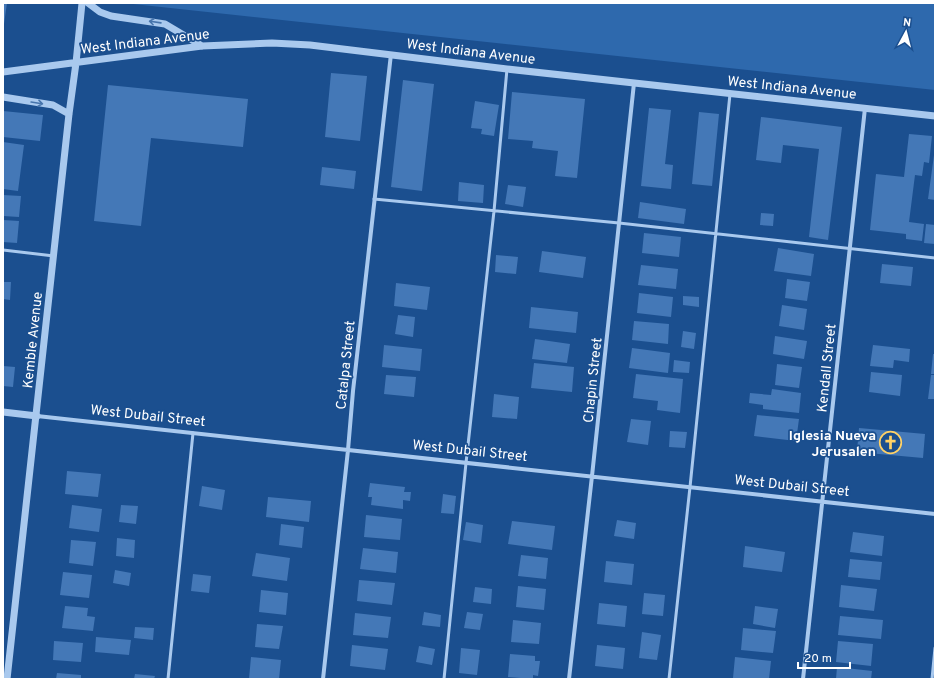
<svg xmlns="http://www.w3.org/2000/svg" width="938" height="682" font-family="Overpass,sans-serif">
<style>
.green{fill:#2e69ad}
.building{fill:#4478b7}
.lines{fill:none;stroke-linecap:round;stroke-linejoin:round}
.service{stroke:#a9c9ee;stroke-width:3}
.minor{stroke:#a9c9ee;stroke-width:4}
.tertiary{stroke:#a9c9ee;stroke-width:7}
.oneway{stroke:#4674ac}
.labels{text-anchor:middle;stroke-width:3.5;stroke-linejoin:round;paint-order:stroke}
.street-label{font-size:14px;fill:#fff;stroke:#1b4f8f}
.poi-label{font-size:14px;font-weight:bold;fill:#fff;stroke:#1b4f8f;text-anchor:end}
</style>
<rect width="100%" height="100%" fill="#1b4f8f"/>
<path class="green" d="M124,3H935V90Z"/>
<path class="building" d="M3,3H7L4,24H3Z
M331,73L367,76L360,141L325,137Z
M403,80L434,84L422,191L391,187Z
M108,85L248,99L243,147L151,138L141,226L94,221Z
M512,92L585,99L577,178L555,176L558,151L532,148L533,141L508,139Z
M475,101L499,105L494,136L481,134L482,129L471,128Z
M649,108L671,110L665,164L673,165L671,189L641,186Z
M3,111L43,115L40,141L3,137Z
M699,112L719,114L712,186L692,184Z
M761,117L842,127L828,240L809,237L819,149L783,145L781,163L756,160Z
M909,134L932,136L929,163L924,162L922,176L915,175L909,222L924,224L922,241L906,239V234L870,230L876,174L904,177Z
M3,142L24,145L18,191L3,189Z
M934,155H935V200L928,199Z
M322,167L356,171L354,189L320,185Z
M459,182L484,185L483,203L458,201Z
M508,185L526,187L523,207L505,204Z
M3,195L21,196L19,217L3,216Z
M640,202L686,209L684,224L638,218Z
M761,213L774,214L773,226L760,225Z
M3,220L19,221L17,243L3,242Z
M926,224L935,225V244L924,243Z
M644,233L681,237L679,257L642,253Z
M778,248L814,254L811,276L774,271Z
M542,251L586,257L583,278L539,272Z
M496,255L518,257L516,274L495,272Z
M882,264L913,267L911,286L880,283Z
M641,265L678,269L676,289L638,285Z
M787,279L810,282L807,301L785,298Z
M3,282H11L10,300L3,299Z
M396,283L430,287L427,310L394,306Z
M639,293L673,297L671,317L637,313Z
M683,296L699,297V307L683,305Z
M782,305L807,309L804,330L779,326Z
M531,307L578,312L576,333L529,328Z
M398,315L415,317L413,337L395,334Z
M634,321L669,324L668,344L632,340Z
M683,331L696,333L694,349L681,347Z
M775,336L807,341L804,359L773,354Z
M535,339L570,344L567,363L532,359Z
M384,345L422,349L420,371L382,367Z
M873,345L910,349L909,362L894,360L893,368L870,366Z
M632,348L670,353L668,373L629,368Z
M933,354H935V374H931Z
M674,360L690,362L689,373L673,372Z
M534,363L574,367L572,392L531,388Z
M777,364L802,367L799,388L775,385Z
M3,366L15,367L13,387L3,386Z
M871,372L902,375L900,396L869,392Z
M636,374L683,379L680,413L657,410L658,401L633,398Z
M386,375L416,377L414,397L384,394Z
M931,375H935V399H928Z
M772,389L801,393L799,413L763,409V405L749,403L750,393L771,395Z
M494,394L519,397L517,419L492,417Z
M757,415L799,419L796,441L754,436Z
M631,419L651,421L648,445L627,442Z
M859,428L925,434L923,458L857,452Z
M670,431L687,432L685,448L669,447Z
M67,471L101,474L98,497L65,494Z
M370,483L405,487L404,492H411L410,501L403,500V509L371,505L372,497H368Z
M202,486L225,490L222,510L199,506Z
M443,494L456,496L454,514L441,513Z
M268,497L311,501L309,522L266,517Z
M72,505L102,509L99,532L69,528Z
M121,505L138,506L136,524L119,522Z
M366,515L402,519L400,540L364,537Z
M617,520L636,523L634,539L614,536Z
M512,521L555,526L552,550L508,544Z
M466,522L483,525L481,543L463,540Z
M281,524L304,527L302,548L279,545Z
M853,532L884,536L882,556L850,552Z
M117,538L135,540L134,558L116,556Z
M71,540L96,542L93,566L69,563Z
M745,546L785,552L782,572L743,567Z
M363,548L398,552L396,573L360,569Z
M256,553L290,558L287,581L252,576Z
M521,555L548,558L546,579L518,576Z
M850,559L882,562L880,580L848,577Z
M606,561L634,564L632,585L604,582Z
M115,570L131,573L129,586L113,583Z
M63,572L92,575L89,598L60,595Z
M193,574L211,576L209,593L191,591Z
M359,580L395,583L392,605L357,601Z
M841,585L877,589L874,611L839,607Z
M518,586L546,589L544,610L516,607Z
M475,587L492,589L491,604L473,602Z
M261,590L288,593L286,615L259,612Z
M644,593L665,595L663,616L642,614Z
M599,603L627,606L625,627L597,624Z
M65,606L88,608L87,616L95,617L93,631L62,628Z
M755,606L778,609L775,628L753,624Z
M424,612L441,615L440,627L422,625Z
M467,612L483,614L480,630L464,628Z
M355,613L391,617L388,638L353,635Z
M840,616L883,620L881,639L838,635Z
M513,620L541,623L539,644L511,642Z
M257,624L283,626L279,649L255,647Z
M135,627L154,628L153,640L134,638Z
M743,628L776,631L773,653L741,650Z
M642,632L661,635L657,660L639,658Z
M96,637L131,640L129,655L95,652Z
M54,641L83,643L81,662L53,660Z
M838,641L873,644L871,666L836,662Z
M352,645L388,649L385,670L350,666Z
M597,645L625,648L623,669L595,666Z
M419,646L435,649L432,665L416,662Z
M461,648L480,650L477,675L459,673Z
M510,654L535,656V661H540L538,676L533,675V679L508,677Z
M251,657L281,660L279,679H249Z
M735,657L771,661L769,679L733,678Z
M837,667L872,671L871,679H836Z
M57,673L81,675V679H56Z
M135,674L155,676L154,679H134Z"/>
<g class="lines">
<path class="service" d="M374,199L619,223L935,258
M3,250L54,256
M168,679L193,433
M444,679L466,463L494,211L507,69
M669,679L690,487L730,94
M932,679L935,648"/>
<path class="minor" d="M37,416L935,514
M323,679L348,450L353,391L391,54
M569,679L592,476L634,83
M803,679L865,108"/>
<path class="tertiary" d="M88,3L100,12L111,16L165,24L202,46
M3,72L202,46L272,43L310,45L507,69L935,116
M3,97L53,105L69,114
M3,412L37,416
M7,679L69,114L76,63L82,3"/>
</g>
<defs><path id="oneway-shaft" d="M-6 0H5M1.5-3L5.5 0L1.5 3" fill="none" stroke-width="1.6" stroke-linecap="round" stroke-linejoin="round"/></defs>
<g class="oneway">
<use href="#oneway-shaft" transform="translate(155 22) rotate(-172)"/>
<use href="#oneway-shaft" transform="translate(37 103) rotate(9)"/>
</g>
<defs>
<symbol id="church-ring" viewBox="-11 -11 22 22"><circle r="9.5" fill="#1b4f8f" stroke="#ffd166" stroke-width="1.5"/><path d="M-1.2-6h2.4v3.5h3.3v2.4h-3.3V6h-2.4V-.1h-3.3v-2.4h3.3Z" fill="#ffd166"/></symbol>
</defs>
<g fill-rule="evenodd">
<use href="#church-ring" x="878" y="430" width="25" height="25"/>
</g>
<g class="labels">
<g class="street-label">
<text transform="translate(145 41) rotate(-7)" y="5">West Indiana Avenue</text>
<text transform="translate(471 51) rotate(7)" y="5">West Indiana Avenue</text>
<text transform="translate(792 87) rotate(6)" y="5">West Indiana Avenue</text>
<text transform="translate(32 340) rotate(-84)" y="5">Kemble Avenue</text>
<text transform="translate(345 365) rotate(-84)" y="5">Catalpa Street</text>
<text transform="translate(826 368) rotate(-84)" y="5">Kendall Street</text>
<text transform="translate(592 380) rotate(-84)" y="5">Chapin Street</text>
<text transform="translate(148 415) rotate(6)" y="5">West Dubail Street</text>
<text transform="translate(470 450) rotate(6)" y="5">West Dubail Street</text>
<text transform="translate(792 485) rotate(6)" y="5">West Dubail Street</text>
</g>
<g class="poi-label">
<text x="876" y="440">Iglesia Nueva<tspan x="876" dy="16">Jerusalen</tspan></text>
</g>
</g>
<rect width="938" height="682" fill="none" stroke="#ffffff" stroke-width="8"/>
<g transform="translate(906 32) rotate(7)" stroke="#1b4f8f" stroke-width="3" paint-order="stroke">
<path d="M0-3L7 15L0 10L-7 15Z" fill="#ffffff"/>
<text y="-6" font-size="11" font-weight="bold" text-anchor="middle" fill="#ffffff">N</text>
</g>
<path d="M798 662v6h52v-6" fill="none" stroke="#ffffff" stroke-width="2"/>
<text x="804" y="662" font-size="12" fill="#ffffff" stroke="#1b4f8f" stroke-width="3" paint-order="stroke">20 m</text>
</svg>
